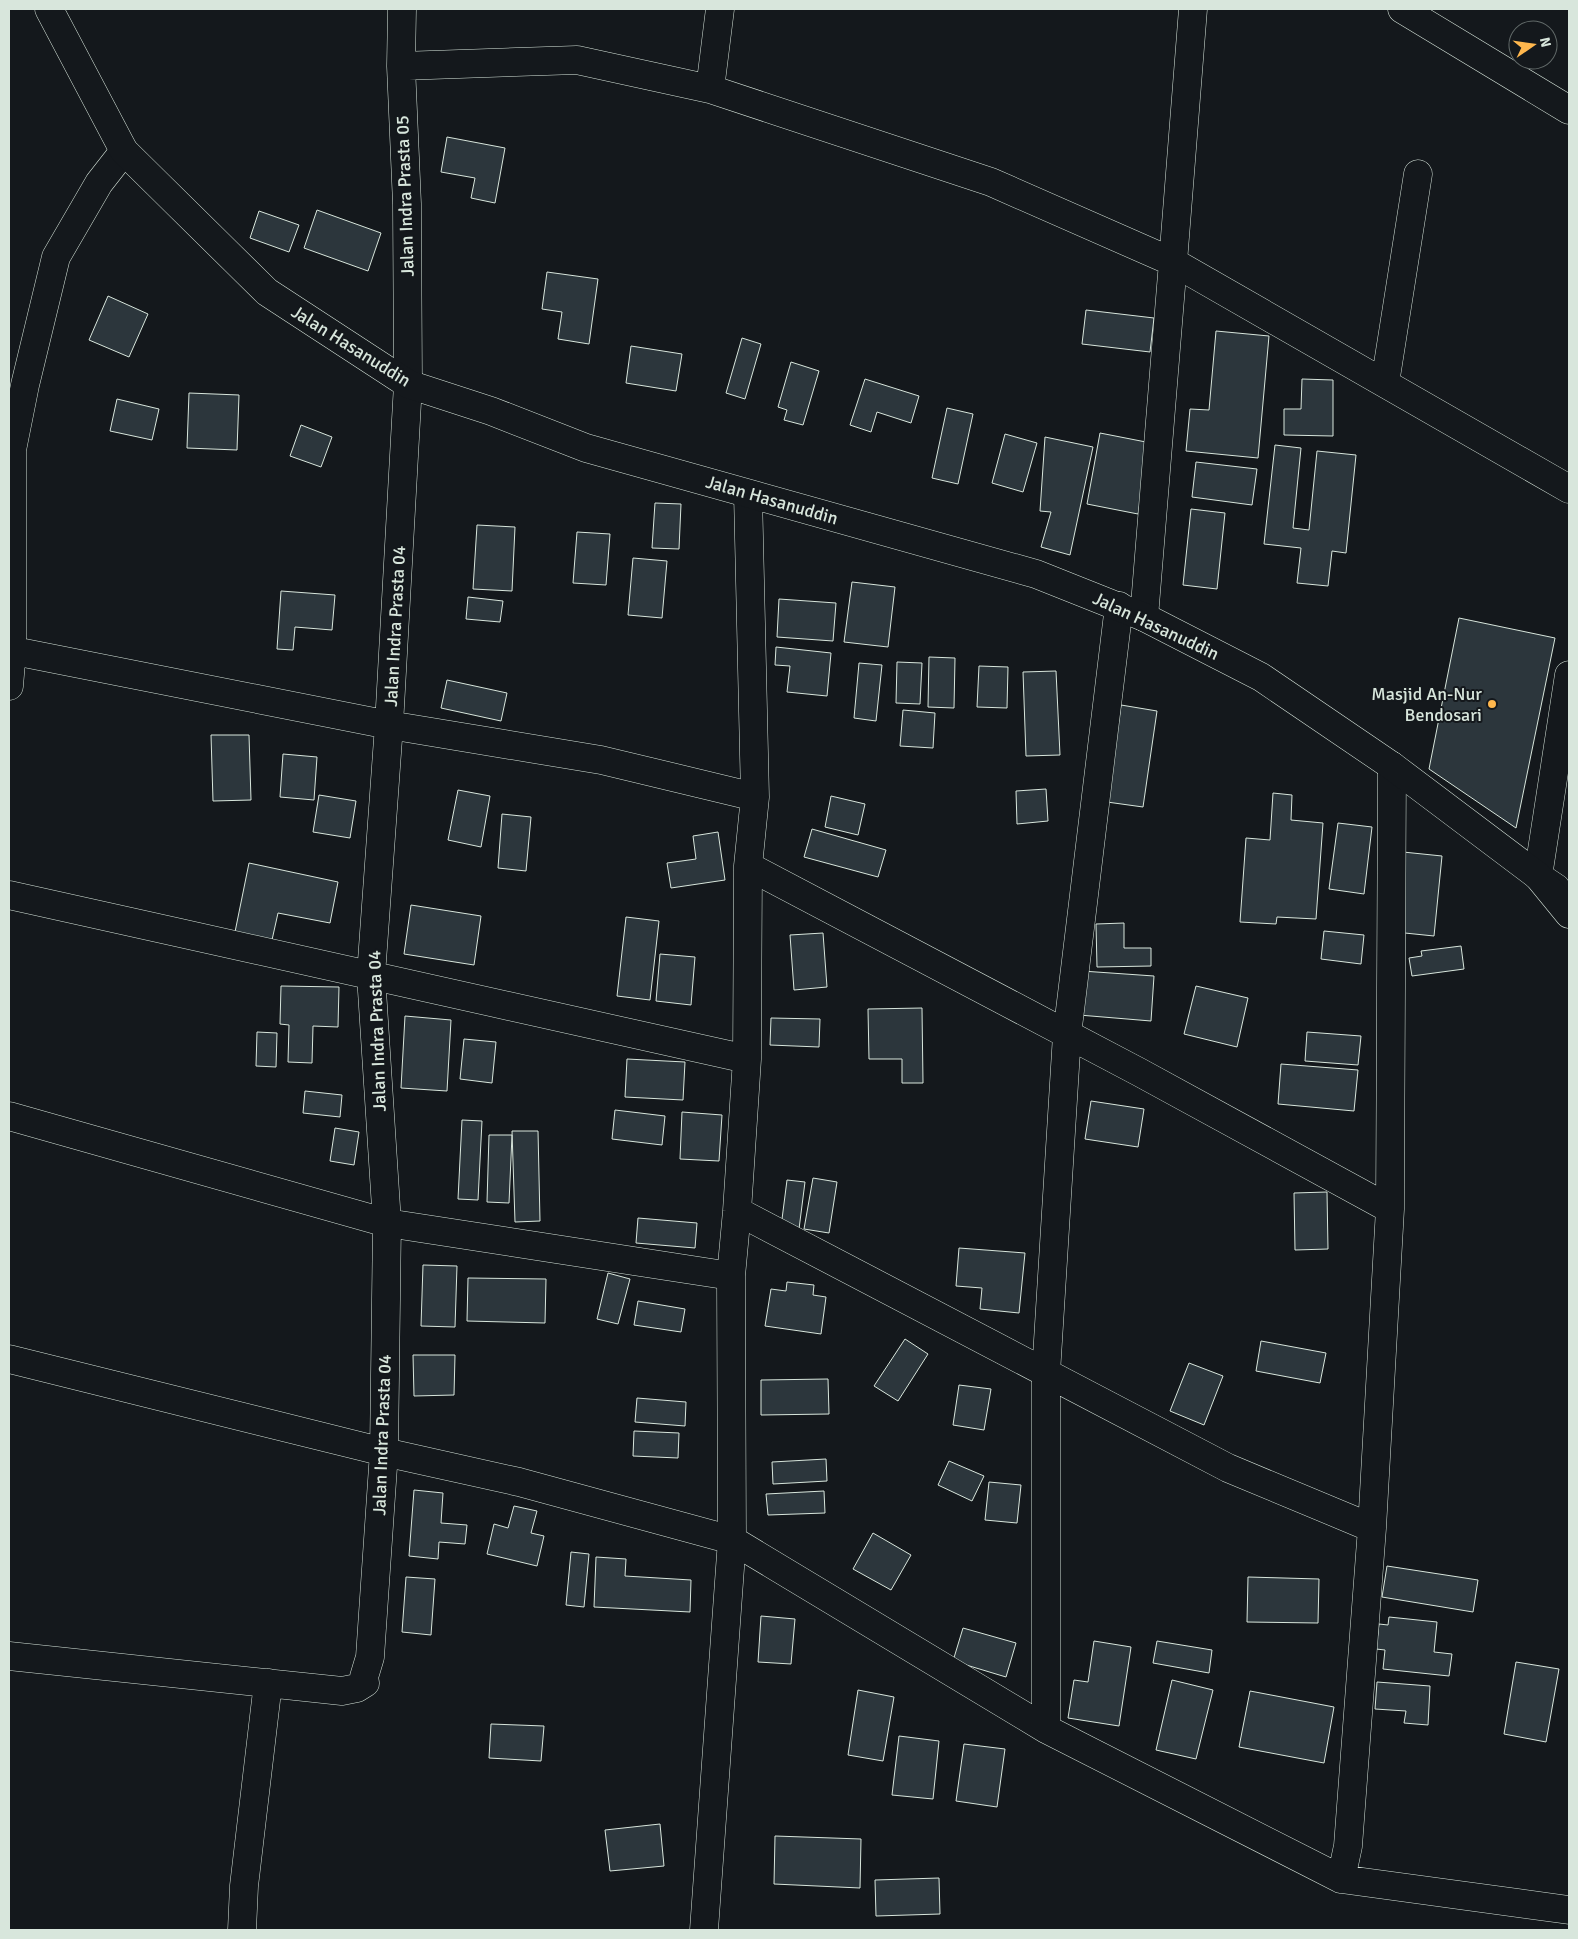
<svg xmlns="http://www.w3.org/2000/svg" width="1578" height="1939" font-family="Signika,sans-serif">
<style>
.building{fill:#2c363c;stroke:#d8e6dc}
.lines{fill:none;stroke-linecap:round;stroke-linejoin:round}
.minor-casing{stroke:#d8e6dc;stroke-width:29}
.primary-casing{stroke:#d8e6dc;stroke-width:29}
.minor{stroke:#14181c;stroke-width:28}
.primary{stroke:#14181c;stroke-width:28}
.poi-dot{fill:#ffb74d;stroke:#14181c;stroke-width:2}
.labels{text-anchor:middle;stroke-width:4;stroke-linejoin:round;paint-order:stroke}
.street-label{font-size:18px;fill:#d8e6dc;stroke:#14181c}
.poi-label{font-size:18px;fill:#d8e6dc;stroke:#14181c;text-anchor:end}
</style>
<rect width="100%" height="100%" fill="#14181c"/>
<path class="building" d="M447,137L505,148L495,203L471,198L475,178L441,172Z
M317,210L381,233L368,271L304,248Z
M259,211L299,225L289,252L250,238Z
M547,272L598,279L589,344L558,339L562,312L542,309Z
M108,296L148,314L129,357L89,340Z
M1086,310L1154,318L1150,352L1082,344Z
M1216,331L1269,336L1258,458L1186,451L1190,409L1209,410Z
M742,338L761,344L745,399L726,393Z
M631,346L682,354L676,391L626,383Z
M791,362L819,371L803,425L784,420L787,410L778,407Z
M865,379L919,396L911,423L877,412L871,432L850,425Z
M1302,379L1333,380V436L1284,435V409H1301Z
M189,393L239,395L237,450L187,448Z
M117,399L159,409L152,440L110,431Z
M947,408L973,414L958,484L932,478Z
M301,425L332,437L321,467L290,456Z
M1100,433L1151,443L1138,514L1087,504Z
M1005,434L1037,443L1023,492L992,483Z
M1045,437L1093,447L1070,555L1041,547L1051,512L1040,511Z
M1275,445L1301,448L1293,528L1309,530L1317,451L1356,455L1346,553L1332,551L1328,586L1297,583L1301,548L1264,544Z
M1196,462L1257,469L1252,505L1192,497Z
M655,503L681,504L679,549L652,548Z
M1191,509L1225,513L1217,589L1183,585Z
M477,525L515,527L512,591L473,589Z
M577,532L610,534L606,585L573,583Z
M633,558L667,561L662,618L628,615Z
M852,582L895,587L888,647L844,642Z
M281,591L335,595L332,630L295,627L293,650L277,649Z
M468,597L503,601L500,622L466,619Z
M779,599L836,603L833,641L777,637Z
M1459,618L1555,638L1516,828L1429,769Z
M776,647L831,653L827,696L787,692L790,666L775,665Z
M929,657L955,658L954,708L928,707Z
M897,662L922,663L920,704L896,703Z
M859,663L882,665L876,721L854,718Z
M979,666L1008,667L1007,708L977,707Z
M1056,671L1060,755L1026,756L1023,672Z
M447,680L507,693L501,721L441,708Z
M1121,705L1157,711L1143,807L1107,802Z
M903,710L935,713L933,748L900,746Z
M211,735H249L251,800L213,801Z
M283,754L317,757L314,800L280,797Z
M1046,789L1048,821L1017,824L1016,791Z
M458,790L490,796L481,847L448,840Z
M1273,793L1292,795L1291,820L1323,823L1316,919L1277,917L1276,924L1240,922L1246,838L1270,840Z
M319,795L356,801L350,838L313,832Z
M831,796L865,804L858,835L825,827Z
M502,814L531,817L526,871L498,868Z
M1338,823L1372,827L1364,894L1329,889Z
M812,829L886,850L878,877L804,857Z
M718,832L725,880L671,888L667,863L696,859L693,836Z
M1403,852L1442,856L1434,936L1395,932Z
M249,863L338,882L330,923L278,913L272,940L235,932Z
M411,905L481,916L474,965L404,954Z
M626,917L659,921L650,1000L617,996Z
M1124,923V948H1151V966L1097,967L1096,924Z
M1324,931L1364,935L1361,964L1321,959Z
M823,933L827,987L794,990L790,935Z
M1461,946L1464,969L1412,976L1409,958L1422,956L1421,951Z
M660,954L695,957L691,1005L656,1001Z
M1082,971L1154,976L1151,1021L1079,1015Z
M281,986L339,987L338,1027L313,1026L312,1063L288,1062L289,1025L280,1024Z
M1196,986L1248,998L1237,1047L1184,1034Z
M922,1008L923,1083H902V1059H869L868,1009Z
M405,1016L451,1020L447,1091L401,1088Z
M771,1018L820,1019L819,1047L770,1045Z
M257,1032L277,1033L276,1067L256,1066Z
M1307,1032L1361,1036L1358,1065L1305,1061Z
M464,1039L496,1042L492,1083L460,1079Z
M627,1059L685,1062L683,1100L625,1097Z
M1281,1064L1358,1070L1354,1111L1278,1104Z
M305,1091L342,1095L340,1117L303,1113Z
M1091,1101L1144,1109L1138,1147L1085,1139Z
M615,1110L665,1116L662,1145L612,1139Z
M682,1112L722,1115L719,1161L680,1159Z
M462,1120L482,1121L478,1200L458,1199Z
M335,1128L359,1132L354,1165L330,1161Z
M512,1131H538L540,1221L515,1222Z
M489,1135H512L509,1203L487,1202Z
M813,1178L837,1182L829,1233L804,1229Z
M787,1180L805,1182L799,1229L781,1227Z
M1327,1192L1328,1249L1295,1250L1294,1193Z
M638,1218L697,1223L695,1248L636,1243Z
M959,1248L1025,1253L1019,1313L980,1309L982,1288L956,1286Z
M423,1265L457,1266L455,1327L421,1326Z
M608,1273L630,1279L618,1324L597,1319Z
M468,1278L546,1279L545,1323L467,1321Z
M787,1282L814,1285L813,1295L826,1297L821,1334L765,1326L771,1289L786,1291Z
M638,1301L685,1309L681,1332L634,1325Z
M905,1339L928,1354L898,1401L874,1386Z
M1261,1341L1326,1353L1320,1383L1256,1371Z
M413,1355H455L454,1395L414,1396Z
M1189,1363L1223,1376L1204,1425L1170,1411Z
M828,1379L829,1414L761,1415V1380Z
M959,1385L991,1389L984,1430L953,1425Z
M637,1398L686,1402L685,1426L635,1422Z
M634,1431L679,1433L678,1458L633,1456Z
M826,1459L827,1481L773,1484L772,1462Z
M949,1461L984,1476L972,1501L938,1485Z
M989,1482L1021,1485L1017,1523L985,1520Z
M414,1490L443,1493L441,1523L467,1525L465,1544L439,1542L438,1559L409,1556Z
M824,1491L825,1513L768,1515L766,1494Z
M514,1506L537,1511L531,1533L544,1536L537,1566L487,1554L494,1524L508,1528Z
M873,1533L911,1555L891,1590L853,1569Z
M571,1552L589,1554L584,1607L566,1605Z
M596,1557L626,1559L625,1576L691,1580L690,1612L594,1607Z
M1387,1566L1478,1580L1473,1612L1382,1597Z
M406,1577L435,1579L431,1635L402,1632Z
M1248,1577L1319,1579L1318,1623L1247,1622Z
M761,1616L795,1619L791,1664L758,1662Z
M1389,1617L1437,1622L1434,1652L1452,1654L1449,1676L1383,1669L1385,1650L1376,1649L1379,1624L1388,1625Z
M963,1628L1016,1643L1006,1677L953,1661Z
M1094,1641L1131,1647L1119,1726L1068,1718L1074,1680L1088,1682Z
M1157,1641L1212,1650L1209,1673L1153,1663Z
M1516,1662L1559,1669L1546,1742L1504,1734Z
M1172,1680L1213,1690L1196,1759L1156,1750Z
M1377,1682L1430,1686L1428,1725L1404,1723L1406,1711L1375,1709Z
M858,1690L894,1697L883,1761L848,1755Z
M1250,1691L1334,1707L1324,1763L1239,1747Z
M491,1724L544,1726L541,1761L489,1758Z
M899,1736L939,1741L933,1799L892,1795Z
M964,1744L1005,1749L997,1807L956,1801Z
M660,1824L664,1866L610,1871L605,1830Z
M775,1836L861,1839L860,1888L774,1884Z
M939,1878L940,1914L876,1916L875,1880Z"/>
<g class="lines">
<defs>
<path id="minor" d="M1193,9L1173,262L1569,489
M1402,9L1569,110
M401,66L577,60L710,89L991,182L1173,262L1144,617
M710,89L720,9
M1385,383L1418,174
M9,650L389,725L601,760L755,797
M9,686L12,650V450L25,385L56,257L99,183L124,151
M748,866L1139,1072L1390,1209
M1556,888L1538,876L1569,675
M9,895C255,949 500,1006 747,1059
M9,1116L387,1223L731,1276
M737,1211L1228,1468L1372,1528
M9,1359L384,1452L519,1482L732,1540L1046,1729L1341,1879L1569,1910
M9,1656L342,1691L357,1688L365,1683L364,1677L370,1657L384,1452L387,1223L371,975L389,725L408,384L407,204L401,66L402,9
M1046,1729V1373L1067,1035L1119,606
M1341,1879L1348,1846L1372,1528L1390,1209L1392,766
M242,1930L244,1886L268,1683
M704,1930L732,1540L731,1276L737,1211L747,1059L748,866L755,797L748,494"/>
<path id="primary" d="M49,9L124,151L267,292L408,384L491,411L586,448L1036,574L1144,617L1261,677L1392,766L1538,876L1569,914"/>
</defs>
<use href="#minor" class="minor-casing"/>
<use href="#primary" class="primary-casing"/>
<use href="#minor" class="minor"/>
<use href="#primary" class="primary"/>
</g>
<circle class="poi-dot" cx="1492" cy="704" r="5"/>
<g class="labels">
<g class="street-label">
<text transform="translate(405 196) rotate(-92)" y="6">Jalan Indra Prasta 05</text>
<text transform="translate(351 346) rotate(32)" y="6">Jalan Hasanuddin</text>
<text transform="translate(772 500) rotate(16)" y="6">Jalan Hasanuddin</text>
<text transform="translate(395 626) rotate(-87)" y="6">Jalan Indra Prasta 04</text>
<text transform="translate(1156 626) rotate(25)" y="6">Jalan Hasanuddin</text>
<text transform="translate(377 1031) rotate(-92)" y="6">Jalan Indra Prasta 04</text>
<text transform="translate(382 1435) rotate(-88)" y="6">Jalan Indra Prasta 04</text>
</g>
<g class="poi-label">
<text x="1482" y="700">Masjid An-Nur<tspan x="1482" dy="21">Bendosari</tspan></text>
</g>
</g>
<rect width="1578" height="1939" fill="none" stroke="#d8e6dc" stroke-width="20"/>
<g transform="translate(1533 45) rotate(77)"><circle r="24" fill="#14181c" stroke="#626a69"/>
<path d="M0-4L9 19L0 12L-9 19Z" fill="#ffb74d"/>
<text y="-8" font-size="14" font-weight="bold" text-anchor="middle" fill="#d8e6dc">N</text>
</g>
</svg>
